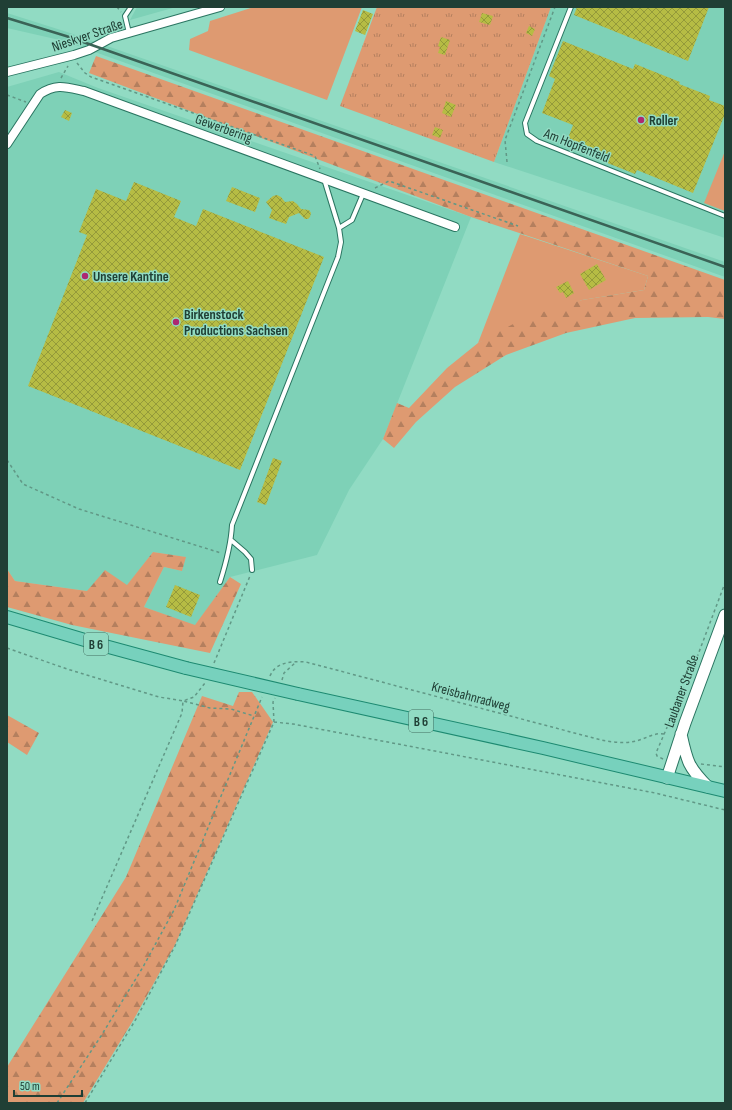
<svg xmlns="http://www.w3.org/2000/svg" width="732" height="1110" font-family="'Sofia Sans Condensed',sans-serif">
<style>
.built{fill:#7ed1b7}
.grass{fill:#de9a71}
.forest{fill:url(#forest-firs)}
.park{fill:url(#park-tufts)}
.building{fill:url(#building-cross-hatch)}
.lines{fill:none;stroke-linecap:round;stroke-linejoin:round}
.lane-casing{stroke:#2a7561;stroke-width:6}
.street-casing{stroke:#2a7561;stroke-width:10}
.secondary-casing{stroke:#2a7561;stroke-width:13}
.primary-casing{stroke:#1d8a71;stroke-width:14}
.path{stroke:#619886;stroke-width:1.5;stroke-dasharray:3 3;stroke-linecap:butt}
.lane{stroke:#fff;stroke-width:4}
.street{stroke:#fff;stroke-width:8}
.secondary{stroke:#fff;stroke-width:11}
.primary{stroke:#77d1bd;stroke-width:12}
.rail{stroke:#3a6356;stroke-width:2.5}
.primary-bridge-casing{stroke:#1d8a71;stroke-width:14;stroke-linecap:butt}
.primary-bridge{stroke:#77d1bd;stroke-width:12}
.poi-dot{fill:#ad2871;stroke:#91dbc3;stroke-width:1.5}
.labels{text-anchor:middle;stroke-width:3;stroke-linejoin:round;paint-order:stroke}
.shield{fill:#91dbc3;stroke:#426e60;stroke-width:1}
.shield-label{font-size:13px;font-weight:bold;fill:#203f35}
.street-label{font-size:14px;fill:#203f35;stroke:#91dbc3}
.poi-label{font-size:14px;font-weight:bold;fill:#203f35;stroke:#91dbc3;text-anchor:start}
</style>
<defs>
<pattern id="forest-firs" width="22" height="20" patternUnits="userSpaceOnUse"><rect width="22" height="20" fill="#de9a71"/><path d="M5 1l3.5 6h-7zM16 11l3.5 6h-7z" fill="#b47f5e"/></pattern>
<pattern id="park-tufts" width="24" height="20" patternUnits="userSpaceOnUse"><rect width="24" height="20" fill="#de9a71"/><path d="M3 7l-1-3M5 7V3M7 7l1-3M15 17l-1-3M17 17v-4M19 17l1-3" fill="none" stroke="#b47f5e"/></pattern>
<pattern id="building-cross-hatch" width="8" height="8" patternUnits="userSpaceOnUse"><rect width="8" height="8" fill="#b6bc44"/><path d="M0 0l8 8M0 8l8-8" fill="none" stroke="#949a3a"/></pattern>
</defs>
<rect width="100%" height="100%" fill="#91dbc3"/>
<path class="built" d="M137,7H176L130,20Z
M551,7H725V238L494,162Z
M7,13L67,32L725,262V277L64,41L7,28Z
M59,72L98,88L471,217L383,439L349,490L317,555L230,577L195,626L144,607L164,567L182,571L185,557L153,552L127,586L87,591L15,581L7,569V87Z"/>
<path class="grass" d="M254,7H362L327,100L189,50L190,39L208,31L210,21Z
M725,151V211L704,203Z
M520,234L648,276L644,290L582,300L478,343Z"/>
<path class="forest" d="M96,56L725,280V319L708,317L635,318L566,333L506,355L455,387L416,422L394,448L383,439L397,403L409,408L447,368L478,343L526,317L582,300L644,290L648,276L471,217L89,73Z
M153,552L186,557L182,571L164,567L144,607L195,625L230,577L241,584L210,653L72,625L7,607V569L15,581L87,591L105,570L127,585Z
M239,692H252L273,722L175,945L134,1019L83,1103H7V1067L126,877L202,696L233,706Z
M7,715L39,733L27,755L7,742Z"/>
<path class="park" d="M377,7H551L494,162L340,106Z"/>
<path class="building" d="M577,7H709L688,61L574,15Z
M363,10L373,14L365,35L355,31Z
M482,13L493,16L490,25L479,22Z
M529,26L535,29L532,36L526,33Z
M441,37L450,40L445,55L438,53L440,47L438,46Z
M563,41L633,69L635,64L680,82L679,84L710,96L709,100L725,106V114L693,193L637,170L635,174L565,146L573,125L542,113L555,79L549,76Z
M446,101L456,105L451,117L442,113Z
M65,110L72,113L69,121L61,117Z
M435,127L443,130L440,138L432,135Z
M134,182L181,201L174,217L196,226L203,209L324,257L240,470L28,386L87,235L79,232L96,189L126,201Z
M232,187L260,198L255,212L226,201Z
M277,195L281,197L285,202L293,201L297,204L301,209L309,210L311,213L310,217L308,219H305L299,213L289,217L286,224L269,218L272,210L266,202L273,196Z
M597,264L606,280L589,290L580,274Z
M568,281L574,293L566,298L563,292L560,293L556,287Z
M273,458L282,461L266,505L257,502Z
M175,585L200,595L191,617L166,607Z"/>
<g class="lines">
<defs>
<path id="lane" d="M571,7L525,123L527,134L537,141L725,216
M129,33L125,16L131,7
M339,228L352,220L363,194
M231,540L245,552L251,559L252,570
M220,582C226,563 231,545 232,525L338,257L341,242L339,228L324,179"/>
<path id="street" d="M7,72L74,55L89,50L111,38L220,7
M7,144L40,94C56,83 66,87 84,91L455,227"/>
<path id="secondary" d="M681,734C687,761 688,767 708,787
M667,778L685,723L725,615"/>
<path id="primary" d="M7,617L105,646L186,668
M298,694L543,748L725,791"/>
</defs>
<use href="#lane" class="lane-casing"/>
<use href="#street" class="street-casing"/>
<use href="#secondary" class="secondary-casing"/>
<use href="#primary" class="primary-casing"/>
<path class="path" d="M117,7L121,12
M77,63L85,73L91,77L315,156L320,169
M61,78L68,66
M7,95L26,102
M507,162L505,140L555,7
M375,188L389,181L518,226
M7,460L23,484L79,509L221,553
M7,648L67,669L159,697L183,701L194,697L205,683
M214,663L250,576
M270,676C276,662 291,661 306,662L601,740C612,742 624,744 636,741C645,739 655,732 664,734
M282,680L284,673L295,663
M274,722L293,724L655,793L725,810
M663,759L657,756L656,753L696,660L725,583
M701,764L725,767
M92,921L182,713L183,701L210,708L231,709L254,716
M57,1103L101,1036L143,967L174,910L262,697
M85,1103L136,1019L175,946L274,722L273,702L275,698"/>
<use href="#lane" class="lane"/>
<use href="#street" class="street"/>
<use href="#secondary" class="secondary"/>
<use href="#primary" class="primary"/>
<path class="rail" d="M7,18L66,36L725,267"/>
<defs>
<path id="primary-bridge" d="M186,668L298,694"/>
</defs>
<use href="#primary-bridge" class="primary-bridge-casing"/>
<use href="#primary-bridge" class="primary-bridge"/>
</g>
<g class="poi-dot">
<circle cx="641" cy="120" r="4"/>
<circle cx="85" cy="276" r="4"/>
<circle cx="176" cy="322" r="4"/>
</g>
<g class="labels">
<g class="shield">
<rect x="84" y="633" width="24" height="22" rx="3"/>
<rect x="409" y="710" width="24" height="22" rx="3"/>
</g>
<g class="shield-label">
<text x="96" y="649">B 6</text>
<text x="421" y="726">B 6</text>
</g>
<g class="street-label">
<text transform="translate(87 35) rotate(-19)" y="5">Nieskyer Straße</text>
<text transform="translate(224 128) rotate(20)" y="5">Gewerbering</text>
<text transform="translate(577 145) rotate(22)" y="5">Am Hopfenfeld</text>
<text transform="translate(681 691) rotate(-70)" y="5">Laubaner Straße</text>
<text transform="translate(471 696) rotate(15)" y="5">Kreisbahnradweg</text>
</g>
<g class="poi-label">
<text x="649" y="125">Roller</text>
<text x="93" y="281">Unsere Kantine</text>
<text x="184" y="319">Birkenstock<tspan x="184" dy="16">Productions Sachsen</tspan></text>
</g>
</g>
<rect width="732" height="1110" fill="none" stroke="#203f35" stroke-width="16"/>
<path d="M14 1090v6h68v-6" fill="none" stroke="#203f35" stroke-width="2"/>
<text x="20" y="1090" font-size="12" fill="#203f35" stroke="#91dbc3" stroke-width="3" paint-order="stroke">50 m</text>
</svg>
